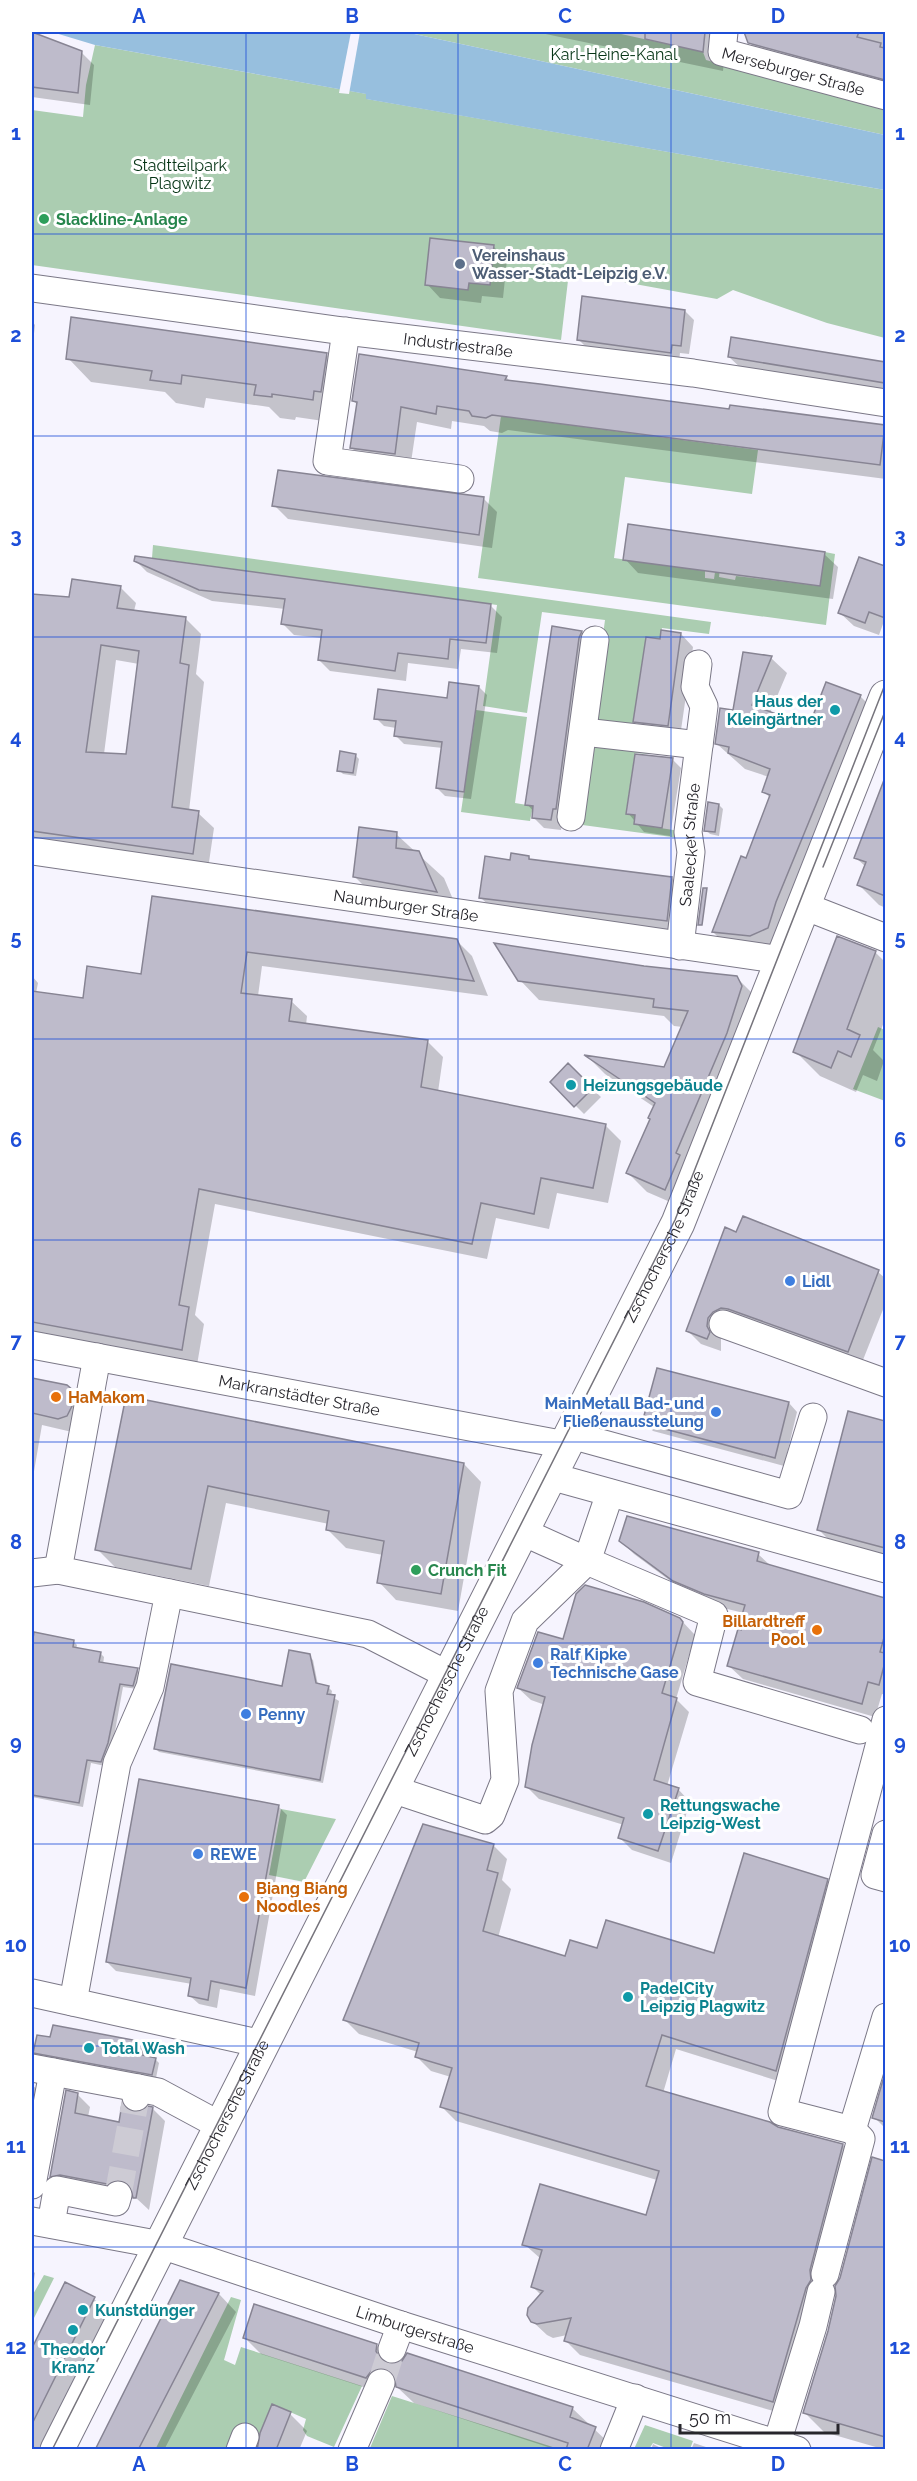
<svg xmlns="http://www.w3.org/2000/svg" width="917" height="2481" font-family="Raleway,sans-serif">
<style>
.green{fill:#abcdb1}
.water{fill:#97bfde}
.pier{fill:#f6f4fe}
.shadow{fill:#0003;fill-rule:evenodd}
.building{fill:#bebbcb;stroke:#878493;stroke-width:1.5;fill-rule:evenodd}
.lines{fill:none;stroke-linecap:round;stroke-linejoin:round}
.minor-tunnel{stroke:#cdcbd4;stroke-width:27;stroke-dasharray:27 14;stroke-linecap:butt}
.minor-casing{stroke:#7b7887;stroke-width:29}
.major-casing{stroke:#7b7887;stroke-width:35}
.minor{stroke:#fff;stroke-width:27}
.major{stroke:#fff;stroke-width:33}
.tram{stroke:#76747c;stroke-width:1.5}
.grid{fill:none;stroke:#1d4ed8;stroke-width:1.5;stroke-opacity:0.55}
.leisure-dot{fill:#2e9e5b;stroke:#fff;stroke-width:2}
.service-dot{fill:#5c6f8a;stroke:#fff;stroke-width:2}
.culture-dot{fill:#0f9aa8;stroke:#fff;stroke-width:2}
.shop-dot{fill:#3f7fe0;stroke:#fff;stroke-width:2}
.food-dot{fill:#e8710a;stroke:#fff;stroke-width:2}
.labels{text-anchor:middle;stroke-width:6;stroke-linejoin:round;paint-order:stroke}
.park-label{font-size:16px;fill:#053415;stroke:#fff}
.street-label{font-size:16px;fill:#27262c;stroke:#fff}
.leisure-label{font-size:16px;font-weight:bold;fill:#27864d;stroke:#fff;text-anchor:start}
.service-label{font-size:16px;font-weight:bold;fill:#4e5e75;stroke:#fff;text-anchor:start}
.culture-label{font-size:16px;font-weight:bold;fill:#0d838f;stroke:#fff;text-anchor:start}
.shop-label{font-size:16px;font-weight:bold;fill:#366cbe;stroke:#fff;text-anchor:start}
.food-label{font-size:16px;font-weight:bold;fill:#c56008;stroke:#fff;text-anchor:start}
.neatline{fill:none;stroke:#1d4ed8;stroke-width:2}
.grid-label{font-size:20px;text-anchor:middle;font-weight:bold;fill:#1d4ed8}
</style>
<rect width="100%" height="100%" fill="#f6f4fe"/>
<path class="green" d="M405,32H612L703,52L706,60L885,109V135Z
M95,45L367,94V99L885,190V338L827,323L733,290L717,299L569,272L561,340L32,265V110L83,117L86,85Z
M501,416L758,450L752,494L625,477L614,558L705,571V578L714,579L717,558H721L719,577L735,580L736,576L820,586L825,552L835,554L826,625L478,578Z
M153,545L711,622L709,634L662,628L660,639L646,637L632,728L600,721L593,709L605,620L542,612L527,713L483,706L497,605L152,558Z
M476,710L527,717L515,803L533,806L530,821L461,812Z
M593,743L650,747L649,754L635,753L626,813L635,815L634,824L680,831L679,838L575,824Z
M878,1027L885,1030V1101L853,1089Z
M281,1809L336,1819L304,1882L269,1875Z
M44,2275L54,2278L32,2322V2296Z
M231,2297L241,2300L224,2360L235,2365L241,2347L362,2386L334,2447L307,2436L303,2430L306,2419L272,2404L257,2439L235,2449L155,2450Z
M392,2396L559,2449H374L370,2448Z
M645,2425L693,2441L690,2449H669L653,2443L649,2449H634Z"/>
<path class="water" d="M52,32H405L885,135V190L366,99V94L95,45Z"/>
<path class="pier" d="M351,32H360L349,94L339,93Z"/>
<path class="shadow" d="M536,32H727L723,71Z
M747,32L812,33V32H886V95L771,64L749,42Z
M32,34L81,52L94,65L90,105L32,97Z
M494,247L507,260L503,298L482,296L481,303L440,298L427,284Z
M685,311L694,320L689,354L680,353L679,361L587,348L578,339Z
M32,321L35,325L32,351Z
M732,339L886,363V393L743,370L729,357Z
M326,354L350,378L337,423L296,417L295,420L280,418L269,407L206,398L204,408L176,403L165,392L91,382L68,358Z
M506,377L511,382L731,411V407L886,427V479L508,430L502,433L490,431L484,426L452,421L451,429L417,422L410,469L368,464L352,448L358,405L353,401Z
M483,498L497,512L492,548L288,519L274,505Z
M824,554L838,567L833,599L638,573L625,559Z
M860,559L886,568V625L883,624L879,635L854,626L840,613Z
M136,561L491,606L502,617L497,653L461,649L458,669L408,663L406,681L330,671L319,660L322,638L294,635L283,624L285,609L212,601L147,572Z
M120,587L136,603L134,611L185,618L201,634L196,674L204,682L189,811L198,813L214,828L208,869L32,844V594L70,599ZM116,660L139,664L128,755L104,754Z
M553,628L582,632L592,642L561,830L544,828L533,817L534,812L527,804Z
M681,634L693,647L680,737L647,733L635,721L662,640Z
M771,658L787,673L770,713L810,728L860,696L876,712L791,918L766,952L729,948L713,932L746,860L770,798L764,791L769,777L745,769L717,744L734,712Z
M479,687L487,695L471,799L445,796L437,788L443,748L404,744L396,736V728L384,726L376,718L448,699Z
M355,755L359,759L356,776L343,774L339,770Z
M672,759L681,768L670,836L644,832L628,813Z
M886,781V908L879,905L859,885L866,867L855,857Z
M719,805L723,809L719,836L710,834L706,830Z
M396,834L444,878L460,916L380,902L355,877Z
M529,857L532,861L672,878L691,898L686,939L501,917L481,898L512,861Z
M153,898L456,940L472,956L488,996L262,966L258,996L291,1001L307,1016L306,1025L427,1041L443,1057L438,1092L605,1125L621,1141L608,1203L557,1193L549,1229L496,1218L487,1259L215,1204L195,1315L204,1324L197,1365L32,1334V976L38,983L36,993L84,1000L142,975Z
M875,952L886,963V1017L873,1050L884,1061L877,1081L863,1075L856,1092L820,1076L795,1051Z
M644,967L737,978L757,998L684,1208L647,1192L628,1173L652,1120L654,1107L605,1074L588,1057L665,1069L683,1027L674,1026L664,1016L539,1000L520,980Z
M568,1066L601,1097L584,1114L552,1082Z
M737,1234L878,1272L886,1279V1302L861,1365L721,1332V1351L701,1344L687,1330Z
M32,1380L67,1386L87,1406L72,1432L42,1425L32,1483Z
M128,1398L464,1464L481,1482L458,1611L396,1600L379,1582L383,1555L346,1548L328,1530L329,1524L226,1503L209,1586L115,1567L97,1549Z
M789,1403L797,1412L784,1466L653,1431L644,1422Z
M849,1413L886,1423V1559L835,1546L818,1529Z
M621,1541L758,1554L772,1567L886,1600V1695L882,1694L875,1717L743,1679L729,1666L746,1633L744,1613L719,1607L688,1594L634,1554Z
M680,1619L695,1635L676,1699L689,1712L667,1786L678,1789L690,1802L671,1863L632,1850L620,1838L624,1825L539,1799L526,1786L545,1705L531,1700L518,1688L564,1641Z
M32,1634L73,1641L77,1645L76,1649L100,1653L104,1657L103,1665L137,1670L141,1674L137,1689L123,1687L112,1748L105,1766L91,1763L83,1807L32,1797Z
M309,1656L313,1660L318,1685L328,1687L332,1691L331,1696L339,1701L323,1783L159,1752L155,1748L283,1687Z
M278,1806L287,1815L255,1996L220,1989L217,2008L199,2004L190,1996L192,1984L116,1971L107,1962Z
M493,1845L507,1859L502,1880L511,1889L498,1938L566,1958L598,1950L715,1955L827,1880L841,1894L791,2085L676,2049L663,2093L777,2129L843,2145L857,2160L787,2415L580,2355L566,2341L567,2335L553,2338L547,2335L532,2321L541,2295L533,2287L541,2259L524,2244L647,2216L657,2180L456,2121L442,2107L451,2077L431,2071L417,2057L418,2052L359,2034L345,2020Z
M144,2044L148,2048L146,2058L155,2059L159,2063L156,2078L39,2056L35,2052Z
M886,2079V2129L874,2117Z
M32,2085L38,2090L32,2125Z
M77,2094L90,2107L88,2117L120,2123L128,2111L142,2113L152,2108L165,2121L149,2210L135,2197L133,2192L66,2187L53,2175Z
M873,2159L886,2163V2450L824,2432L804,2412L830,2331Z
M32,2270L35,2273L32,2292Z
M181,2282L219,2294L236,2312L164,2450H97Z
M66,2284L94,2299L112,2316L45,2450H32V2352Z
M245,2338L376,2345L393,2361L392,2366L402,2363L572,2408L611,2445L609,2450H557L414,2403L397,2387V2382L388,2386L382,2393L261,2354Z
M290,2414L307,2431L299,2450H259Z
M694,2443L715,2450H691Z
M653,2444L665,2450H651Z"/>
<path class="building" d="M32,32L82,51L78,93L32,87Z
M645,32H705L703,52L645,39Z
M744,32H859L857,37L881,43L880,47L885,48V80L748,43Z
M430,238L494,245L490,285L469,283L468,290L425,285Z
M582,296L685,310L681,346L672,345L671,353L577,340Z
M71,317L327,353L321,392L314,391L313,400L272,394V397L254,395L256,385L182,375L181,384L150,380L152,371L66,359Z
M731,337L885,362V383L728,357Z
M359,354L507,376L505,380L540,384L729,409L730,405L885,425L880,465L492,415L486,418L472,416L469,411L437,406L436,414L401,407L395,454L350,448L357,402L352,401Z
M278,470L484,497L479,535L272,506Z
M628,524L825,552L820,586L623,560Z
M135,556L491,604L486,643L450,639L448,659L398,653L395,671L318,660L322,630L281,624L285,599L199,590L134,561Z
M859,557L885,566V618L869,612L865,623L838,613Z
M72,579L121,586L117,608L186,617L180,663L189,665L172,807L199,811L193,854L32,831V594L69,597ZM101,645L139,651L126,754L86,752Z
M552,626L582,631L579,638L556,809H553L551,820L532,818L533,806L525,805Z
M661,630L681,633L668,726L633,722L646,637L660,639Z
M743,652L772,656L752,705L809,726L826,682L861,695L776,902L768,928L750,936L712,932L741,856L746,858L770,795L762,792L770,769L728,753L729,747L715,744L720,708L733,710Z
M449,682L479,686L464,792L436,788L442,742L394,736L396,721L374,719L378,689L447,698Z
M340,751L356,754L353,773L337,771Z
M635,754L673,758L662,828L634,824L635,815L626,814Z
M884,780H885V896L857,885L866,862L854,858Z
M708,802L719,804L715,832L704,831Z
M359,827L397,832L396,848L419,851L437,892L353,877Z
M511,853L529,856V859L672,877L667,921L479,898L485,856L510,860Z
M703,888H707L702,925H698Z
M152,896L457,939L474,981L247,952L241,993L292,999L289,1021L428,1040L421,1087L606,1124L593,1188L541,1178L534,1214L481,1203L472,1244L199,1189L179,1305L189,1307L182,1350L32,1322V991L83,998L87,966L141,974Z
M837,936L876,951L847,1029L860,1035L851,1057L838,1051L831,1068L793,1052Z
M494,943L644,966L737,976L742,986L727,1033L676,1153L680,1155L665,1190L626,1173L650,1119L648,1118L655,1103L584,1055L664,1067L688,1011L653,1007L654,999L518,981Z
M568,1063L593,1088L574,1107L550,1082Z
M743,1216L879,1270L848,1352L728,1309L721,1308L713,1312L708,1318L707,1326L710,1332L707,1339L686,1331L725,1227L736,1232Z
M657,1368L789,1402L775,1458L642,1423Z
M32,1378L67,1385L74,1391L72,1406L67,1416L58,1419L32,1413Z
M126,1396L464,1463L441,1594L377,1583L384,1541L326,1530L329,1511L208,1486L191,1569L95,1550Z
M848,1411L885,1421V1548L817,1530Z
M627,1516L759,1552L757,1561L885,1598V1634L880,1652L885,1653V1662L879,1685L868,1682L862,1704L727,1666L738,1629L742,1630L738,1628L745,1605L704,1594L673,1581L619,1541Z
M585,1585L644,1602L680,1618L683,1622L662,1693L677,1698L654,1780L679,1788L658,1851L618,1838L624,1818L525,1787L532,1745L545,1697L517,1688L538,1632L563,1639L576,1594Z
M34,1632L74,1640L73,1647L101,1652L99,1662L138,1668L133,1686L120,1684L108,1743L101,1762L87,1760L79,1803L32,1795V1645Z
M289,1650L310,1654L316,1683L329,1686L327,1694L335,1695L320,1780L154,1749L171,1664L282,1686Z
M139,1779L279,1805L246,1988L211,1981L208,2000L188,1996L191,1978L106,1962Z
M423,1824L494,1844L487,1870L498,1873L483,1931L565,1956L570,1940L597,1948L606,1920L714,1953L744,1853L828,1879L776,2071L662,2035L646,2086L770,2122L778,2127L843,2144L810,2270L811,2280L806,2288L773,2402L564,2341L571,2318L537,2324L531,2322L527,2315L528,2308L543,2291L531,2287L542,2250L522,2245L540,2184L646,2215L659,2171L440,2107L452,2068L415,2057L419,2043L343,2020Z
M53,2025L144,2042L142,2055L156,2058L152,2075L33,2053L37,2035L50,2037Z
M885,2073V2122L872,2118Z
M66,2090L78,2093L75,2113L119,2122L122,2104L126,2109L133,2112H141L148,2106L153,2107L136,2198H133L130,2185L122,2180H114L107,2184L60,2175L50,2177Z
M872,2157L885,2161V2437L803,2413L828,2331L836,2296L835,2286L840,2278Z
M180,2280L219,2293L138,2450H95Z
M65,2282L95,2297L32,2424V2348Z
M254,2304L377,2344L376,2351L380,2359L387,2364L394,2365L402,2361L407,2353L573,2407L570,2417L596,2427L587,2450H566L568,2443L396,2387L394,2374L387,2368L379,2367L372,2370L366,2378L243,2338Z
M272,2404L291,2412L276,2450H257L260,2433Z"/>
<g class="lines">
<path class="minor-tunnel" d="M118,2195L136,2097
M381,2383L392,2349"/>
<defs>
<g id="minor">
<path id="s1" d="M724,32L722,52L886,96"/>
<path id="s2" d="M32,288L336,330L693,373L886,403"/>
<path d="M346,331L327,461L460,479"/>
<path d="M584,732L699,745"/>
<path d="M571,817L595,640"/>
<path id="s3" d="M32,851L782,960"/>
<path d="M804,906L886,938"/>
<path id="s4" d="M680,946L691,852L688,832L704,706L695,687L698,664"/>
<path d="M723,1324L886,1383"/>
<path id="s5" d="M32,1345L566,1445"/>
<path d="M97,1357L58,1570L368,1634L450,1676"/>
<path d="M571,1435L789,1495L813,1417"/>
<path d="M550,1476L886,1569"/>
<path d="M610,1493L587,1561L714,1615L697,1682L860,1730"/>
<path d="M32,1573L58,1570"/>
<path d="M392,1789L485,1820L491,1815L505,1780L499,1691L525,1621L587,1561L523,1532"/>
<path d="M886,1834L875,1875L886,1878"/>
<path d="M32,1993L262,2044"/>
<path d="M73,2002L117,1763L150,1687L169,1593"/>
<path d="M32,2068L138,2088"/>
<path d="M136,2097L138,2088L158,2092L221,2126"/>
<path d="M852,2130L886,2017"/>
<path d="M32,2185L53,2072"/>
<path id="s6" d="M32,2221L161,2245L401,2325L797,2450"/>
<path d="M51,2224L57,2190L116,2202L118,2195"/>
<path d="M825,2274L861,2139L852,2130L782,2112L886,1720"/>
<path d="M392,2349L401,2325"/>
<path d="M777,2443L813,2326L821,2292"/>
<path d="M240,2450L245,2437"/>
<path d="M352,2450L381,2383"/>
<path d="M614,2450L635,2398"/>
</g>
<g id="major">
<path id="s7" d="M57,2450L678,1223L886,697"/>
</g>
</defs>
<use href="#minor" class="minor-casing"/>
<use href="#major" class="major-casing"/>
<use href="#minor" class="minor"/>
<use href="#major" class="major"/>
<path class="tram" d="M823,867L886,709
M52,2450L675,1220L886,682"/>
</g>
<path class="grid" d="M246,32V2450M458,32V2450M671,32V2450M32,234H886M32,436H886M32,637H886M32,838H886M32,1039H886M32,1240H886M32,1442H886M32,1643H886M32,1844H886M32,2046H886M32,2247H886"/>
<g class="leisure-dot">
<circle cx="44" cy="219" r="6"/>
<circle cx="416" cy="1570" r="6"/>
</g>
<circle class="service-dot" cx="460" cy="264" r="6"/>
<g class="culture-dot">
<circle cx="835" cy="710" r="6"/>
<circle cx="571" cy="1085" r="6"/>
<circle cx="648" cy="1814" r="6"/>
<circle cx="628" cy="1997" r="6"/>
<circle cx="89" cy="2048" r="6"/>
<circle cx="83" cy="2310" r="6"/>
<circle cx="73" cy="2330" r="6"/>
</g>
<g class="shop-dot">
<circle cx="790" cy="1281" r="6"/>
<circle cx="716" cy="1412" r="6"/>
<circle cx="538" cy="1663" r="6"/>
<circle cx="246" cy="1714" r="6"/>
<circle cx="198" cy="1854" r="6"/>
</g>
<g class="food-dot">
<circle cx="56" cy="1397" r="6"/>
<circle cx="817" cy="1630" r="6"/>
<circle cx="244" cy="1897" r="6"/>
</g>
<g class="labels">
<g class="park-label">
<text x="614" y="60">Karl-Heine-Kanal</text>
<text x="180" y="171">Stadtteilpark<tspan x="180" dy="18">Plagwitz</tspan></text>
</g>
<g class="street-label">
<text dy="6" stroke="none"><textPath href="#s1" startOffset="94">Merseburger Straße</textPath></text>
<text dy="6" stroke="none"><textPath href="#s2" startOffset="430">Industriestraße</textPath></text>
<text dy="6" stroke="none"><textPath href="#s4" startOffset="102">Saalecker Straße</textPath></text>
<text dy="6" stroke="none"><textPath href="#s3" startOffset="378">Naumburger Straße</textPath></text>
<text dy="6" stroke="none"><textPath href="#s7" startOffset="1348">Zschochersche Straße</textPath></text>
<text dy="6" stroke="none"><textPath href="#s5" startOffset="272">Markranstädter Straße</textPath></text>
<text dy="6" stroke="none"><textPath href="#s7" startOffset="862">Zschochersche Straße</textPath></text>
<text dy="6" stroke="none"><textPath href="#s7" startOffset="376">Zschochersche Straße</textPath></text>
<text dy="6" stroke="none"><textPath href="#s6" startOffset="399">Limburgerstraße</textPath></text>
</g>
<g class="leisure-label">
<text x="56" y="225">Slackline-Anlage</text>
<text x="428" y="1576">Crunch Fit</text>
</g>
<g class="service-label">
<text x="472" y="261">Vereinshaus<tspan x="472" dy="18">Wasser-Stadt-Leipzig e.V.</tspan></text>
</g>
<g class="culture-label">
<text x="823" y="707" text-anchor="end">Haus der<tspan x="823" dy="18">Kleingärtner</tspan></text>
<text x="583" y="1091">Heizungsgebäude</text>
<text x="660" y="1811">Rettungswache<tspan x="660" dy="18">Leipzig-West</tspan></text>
<text x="640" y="1994">PadelCity<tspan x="640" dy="18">Leipzig Plagwitz</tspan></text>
<text x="101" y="2054">Total Wash</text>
<text x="95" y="2316">Kunstdünger</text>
<text x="73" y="2355" text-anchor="middle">Theodor<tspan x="73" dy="18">Kranz</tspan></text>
</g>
<g class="shop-label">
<text x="802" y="1287">Lidl</text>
<text x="704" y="1409" text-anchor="end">MainMetall Bad- und<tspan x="704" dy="18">Fließenausstelung</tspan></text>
<text x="550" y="1660">Ralf Kipke<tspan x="550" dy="18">Technische Gase</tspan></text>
<text x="258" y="1720">Penny</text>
<text x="210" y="1860">REWE</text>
</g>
<g class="food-label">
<text x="68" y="1403">HaMakom</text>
<text x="805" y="1627" text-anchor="end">Billardtreff<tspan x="805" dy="18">Pool</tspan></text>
<text x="256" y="1894">Biang Biang<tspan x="256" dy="18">Noodles</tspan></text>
</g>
</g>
<rect width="917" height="2481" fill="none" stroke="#ffffff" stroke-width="66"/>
<path d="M680 2424v9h158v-9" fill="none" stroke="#27262c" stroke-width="3"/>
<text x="689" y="2424" font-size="18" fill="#27262c" stroke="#ffffff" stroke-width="4.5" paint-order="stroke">50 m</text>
<rect x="33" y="33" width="851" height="2415" class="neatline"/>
<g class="grid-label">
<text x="139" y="23">A</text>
<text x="352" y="23">B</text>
<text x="565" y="23">C</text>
<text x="778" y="23">D</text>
<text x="16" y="140">1</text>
<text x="900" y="140">1</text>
<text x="16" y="342">2</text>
<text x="900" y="342">2</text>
<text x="16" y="543">3</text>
<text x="900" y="543">3</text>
<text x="16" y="744">4</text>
<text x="900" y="744">4</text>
<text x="16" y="945">5</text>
<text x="900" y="945">5</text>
<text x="16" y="1147">6</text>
<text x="900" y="1147">6</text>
<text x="16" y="1348">7</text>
<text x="900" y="1348">7</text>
<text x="16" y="1549">8</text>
<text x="900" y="1549">8</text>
<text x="16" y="1750">9</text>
<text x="900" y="1750">9</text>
<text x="16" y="1952">10</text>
<text x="900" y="1952">10</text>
<text x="16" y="2153">11</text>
<text x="900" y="2153">11</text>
<text x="16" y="2354">12</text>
<text x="900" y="2354">12</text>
<text x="139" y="2471">A</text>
<text x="352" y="2471">B</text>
<text x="565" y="2471">C</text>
<text x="778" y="2471">D</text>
</g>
</svg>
